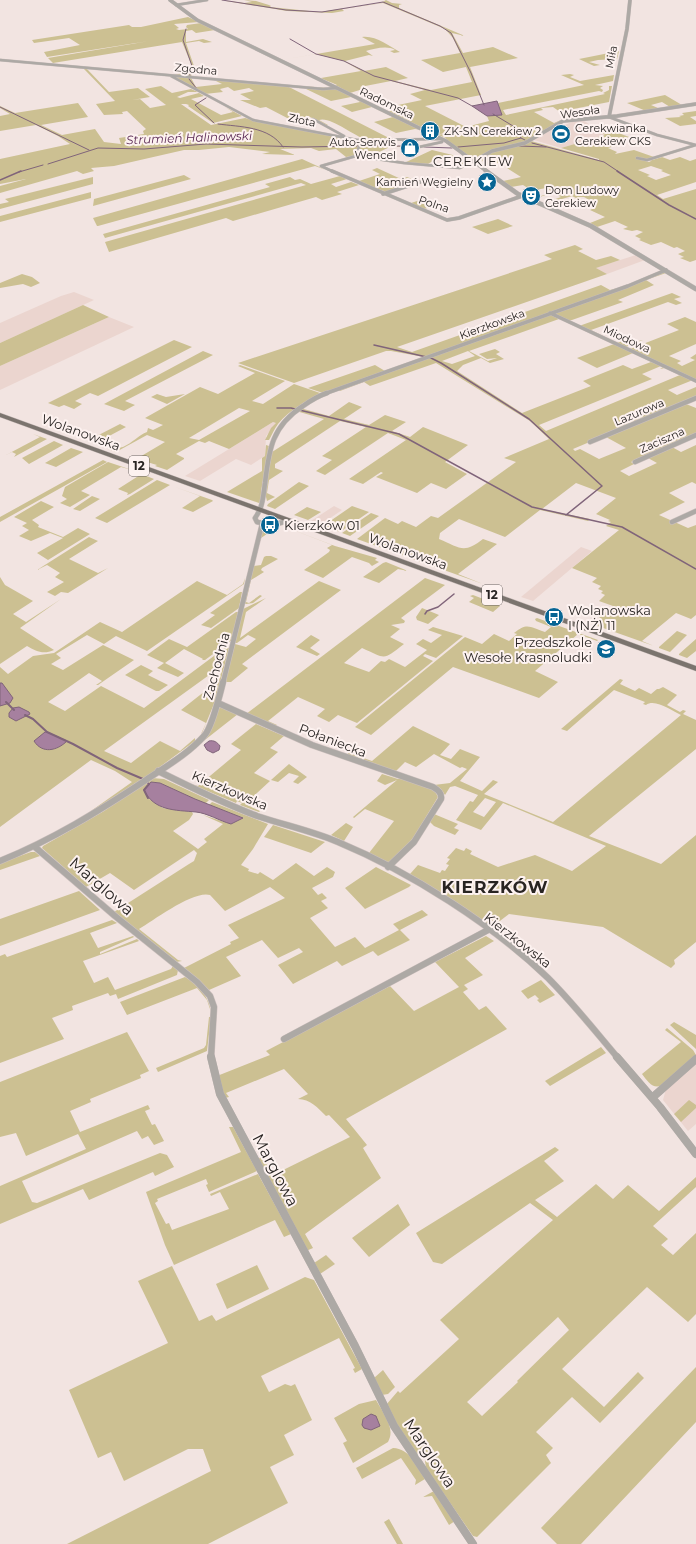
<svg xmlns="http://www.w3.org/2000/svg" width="696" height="1544" font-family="Montserrat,sans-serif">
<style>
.built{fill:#ebd5cf}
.green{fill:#ccc092;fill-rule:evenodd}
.water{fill:#a6809f;stroke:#80647a}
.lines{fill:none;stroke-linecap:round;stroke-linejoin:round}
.stream-far2{stroke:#80647a;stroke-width:1}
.stream-far1{stroke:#80647a;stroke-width:1.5}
.stream{stroke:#80647a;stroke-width:2}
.minor-far4-casing{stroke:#cec1bf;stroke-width:3}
.minor-far3-casing{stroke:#cec1bf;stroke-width:4}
.minor-far2-casing{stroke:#cec1bf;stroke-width:5.5}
.minor-far1-casing{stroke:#cec1bf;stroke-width:7}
.minor-casing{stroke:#cec1bf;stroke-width:8}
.tertiary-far1-casing{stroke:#cec1bf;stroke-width:4}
.tertiary-casing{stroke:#cec1bf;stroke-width:5}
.primary-casing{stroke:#cec1bf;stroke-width:1}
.minor-far4{stroke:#ada9a5;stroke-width:2.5}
.minor-far3{stroke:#ada9a5;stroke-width:3.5}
.minor-far2{stroke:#ada9a5;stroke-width:4.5}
.minor-far1{stroke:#ada9a5;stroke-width:6}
.minor{stroke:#ada9a5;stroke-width:8}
.tertiary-far1{stroke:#ada9a5;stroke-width:3.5}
.tertiary{stroke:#ada9a5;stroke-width:4.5}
.primary{fill:#7b746e;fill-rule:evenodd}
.labels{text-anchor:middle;stroke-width:4;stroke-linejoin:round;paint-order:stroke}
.far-street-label{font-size:11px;fill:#282422;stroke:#fdf2f0}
.far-poi-label{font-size:11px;fill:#282422;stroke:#fdf2f0;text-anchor:start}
.far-water-label{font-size:12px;font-style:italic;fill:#582752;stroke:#fdf2f0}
.shield{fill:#fdf2f0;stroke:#686260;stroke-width:1}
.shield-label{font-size:12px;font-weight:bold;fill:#282422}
.far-quarter-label{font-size:13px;letter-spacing:1px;fill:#282422;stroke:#fdf2f0}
.street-label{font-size:13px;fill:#282422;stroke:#fdf2f0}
.poi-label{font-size:13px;fill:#282422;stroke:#fdf2f0;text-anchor:start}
.near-street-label{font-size:16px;fill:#282422;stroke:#fdf2f0}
.district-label{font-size:17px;font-weight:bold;letter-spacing:1px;fill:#282422;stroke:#fdf2f0}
</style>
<rect width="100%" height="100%" fill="#f2e4e1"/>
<path class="built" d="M583,120L605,135L561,148L534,140L543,134L572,122Z
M636,255L645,260L607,274L595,268Z
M74,292L94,300L0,343V323L61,296Z
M109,317L134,327L0,390V366Z
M273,422L277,423L266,436L265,456L251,465L236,459L200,481L185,476Z
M334,506L342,510L320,525L311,521Z
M581,547L592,551L533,601L521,597Z
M696,1063V1124L688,1131L663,1100L666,1089Z"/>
<path class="green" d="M220,0L244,3L252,2L244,0L256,1L269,5L271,6L270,7L319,12L381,3L386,0L392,3L402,4L399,5V8L465,36L452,33L463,53L493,47L518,58L470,67L481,95L425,106L466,127L489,121L487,116L502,115L498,103L584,85L561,75L570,74L574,75L570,77L580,81L614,75L613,81L595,85L603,86L600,88L603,90L602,92L599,91L503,110L506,115L605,94L603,93L609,90V86H612L609,102L563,111L574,119H570L553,107L541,108L543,110L534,112L554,123L561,120L562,121L522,143L494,149L476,158H472L445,139L446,138L438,135L457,131L462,133L457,136L464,135L471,137L481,135L467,127L437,135L388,111L402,108L398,105L422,100L410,94L425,90L391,81L360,87L363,89L350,93L335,85H337C331,82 326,81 321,78L361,71L344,61L316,54L281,60L375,44L362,37C375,35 389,46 400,52L394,53L390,51L395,50C387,45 374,49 366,51L373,56L369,55L345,61L364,71L386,67L408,78L395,81L431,90L472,82L466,67L443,72L421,60L460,53L453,38L445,29L383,3L342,9L344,11L332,13L287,11Z
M188,17L199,22L174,24L179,28L176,29L179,30L188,29L186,27L187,25L201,23L215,30L196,33L192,30L186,31V42L203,39L212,42L204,43L199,41L186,43L194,66L191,77L172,75L190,72L192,66L182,42L53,63L48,58L149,41L47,57L44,52L80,45L69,38L34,43L32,40L129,25L132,27H141Z
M619,51L617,59L598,60L589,62L600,65L594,66L579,59Z
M84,69H87L109,92L138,88L150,97L132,100L140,99L150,108L166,105L145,89L161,86L172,93L191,89L198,92H188L177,97L180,98L199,93L204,96L191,99L221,115L233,112L225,107L242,116L213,123L188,106L189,105L186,104H181L211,125L245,118L305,131L370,141L375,145L382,144L383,146H418L390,147L379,152L356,150L355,156L346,157L336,149L319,151L311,148L280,149L295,155L262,154L270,152L229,147L199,150H184L114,166L91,168L94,171L83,174L77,171L0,193V186L26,179L0,184V159L70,144L58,136L36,125L0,131V116L10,114L0,108V106L15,113L78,103L88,117L41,125L62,135L95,129L104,142L121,144L119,138L144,134L143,131L146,129L127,111L122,112L123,114L104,115L96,104L115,101Z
M176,77L191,78L196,87L222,84L214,80L287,86L391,139C383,139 373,141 365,139C354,136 330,116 319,120L328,125H326L308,116L306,117L310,119L291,120L266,107L260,108L240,100H251L240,94L254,91L249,88L234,91L228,87L220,89L223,92L205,94L175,78Z
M324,84L333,88L318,89H337L355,98L351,97L331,101L304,88H313L282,85L332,88Z
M665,95L682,105L670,107L662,102L651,105L658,108L646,111L627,103Z
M357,100H359L421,130L415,129L396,133L374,122L393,117L372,107L352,112L341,106L360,102Z
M696,111V116L690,117L696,121V124L680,126L665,118L681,117L679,116L684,115L682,113Z
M606,124L623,130L616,132L629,137L621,140L614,137L609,138L614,142L619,140L626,143L608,148L617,152L615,154L634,150L654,157L646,160L637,158L649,162L651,161H649L662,157L670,160L680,157L690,161L696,159V182L657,195L663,199L696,189V260L690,262L680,258L684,257L678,254L685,251L677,247L674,248L661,242L651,245L639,240L641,239L635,236L643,232L637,230L632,231L623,229L628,227L615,221L597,227L590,223L605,217L590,210L594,208L580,204L591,201L584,197H580L578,199L572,196L552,202L550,201L561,197L553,193L536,198L540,201H538L532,199L553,192L546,188L520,193L531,190L523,185L511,187L503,181L521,177L507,168L510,166L501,162L483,166L480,164L484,163L481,159L478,161L480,163L477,161L491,152L531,141L599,160V159L561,148L605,135L591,126ZM651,166L663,170L661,171L671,175L656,180L647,176L650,175L638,170Z
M432,150L465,158L462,155L471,161L459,167L463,164L452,162L456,159L452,158L447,161H444L446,159L439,157L428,164L404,163Z
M302,159L326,170L315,166L98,226H97L93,218Z
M377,168L401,179L407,177L420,182L387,192L356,182L380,174L372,170Z
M184,175L191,179L93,206L94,199Z
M340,176L347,179L331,184L336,187L351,182L346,180L359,185L337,192L342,194L322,200L316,197L233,221L226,218L109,252L105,242L306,185L301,183L105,238L103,234L270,187L265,184L290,177L295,180L300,179L311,184Z
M93,177V184L0,209V204L9,202L5,199Z
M91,192V198L0,222V216Z
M426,198L440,204L421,210L408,204Z
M498,219L513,226L488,234L472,227Z
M575,245L583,249L578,251L596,260L611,256L620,260L596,268L607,274L397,347L412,352L601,285L610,290L625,286L551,315L559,319L469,351L488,361L497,358L487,359L479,354L495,349L500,352L496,354L504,359L490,363L481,358L463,365L457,371L522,413L591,386L583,381L623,365L632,369L651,362L661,366L642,374L652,379L539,425L546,431L680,375L665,368L660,369L663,367L693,380L668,390L677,395L696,387V397L573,449L575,451L580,449L599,459L626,448L606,437L686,404L696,408V433L631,462L634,464L620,471L629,476L657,463L648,458L672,447L681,452L696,445V484L692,482L669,493L685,502L659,515L688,528L696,525V615L691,619L676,613L642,641L654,646L592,624L613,606L599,601L605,595L601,593L603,591L598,589L601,586L592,582L597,578L572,568L619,530L606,526L611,522L608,521L610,520L596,514L616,498L576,483L542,509L590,519L588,521L540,510L505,537L459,519L440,533L439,539C460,548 464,554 483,539L497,544L458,574L483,584L357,539L385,518L398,524L402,521L416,527L431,516L438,518L516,462L504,458L549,439L530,421L436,363L370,386L364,382L340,391L338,390L424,357L391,351H386L294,383L238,363L552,259L544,255ZM468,351L475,356L452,364L442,361Z
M665,272L666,273L646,280L654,285L618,300L623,302L572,320L568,321L555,315V312Z
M22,274L32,277L40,283L31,287L23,284L0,288V283Z
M672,293L681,297L674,299L682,303L676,305L668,302L591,330L617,343L628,339L634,342L643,340L626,347L579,326Z
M83,305L109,317L0,366V343Z
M685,317L696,322V344L669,356L681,361L677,363L682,366L695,360L690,358L696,354V380L630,349L679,330L667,324Z
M174,340L192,347L98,396L90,393L75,401L82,404L74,409L64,405L59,407L48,403Z
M614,344L633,353L597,368L577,358Z
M203,351L213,355L125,401L135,405L124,411L104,404Z
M240,365L285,381L252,401L263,404L294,384L320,393C305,403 290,409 278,424C274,429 272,435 269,440H265L271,428L276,423L273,422L229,449L209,441L205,443L199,441L176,454L184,458V459L167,470L155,466L157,465C147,462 143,461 133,457L138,458L165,442L147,435L116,452L108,449C112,446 117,449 123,447C132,443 139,435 147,432L148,428L153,430L163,425L145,418L200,387L218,394L255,373L238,366ZM239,408L250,411L199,440L189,438Z
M375,365L385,371L323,393L308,388Z
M157,394L166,397L185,394L167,404L151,397Z
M349,402L362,407L344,419L369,425L385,415L406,422L392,431L410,437L423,427L468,445L445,462L467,474L446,489L431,483L417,493L376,477L383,473L381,472L363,484L349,479L406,440L388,433L325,475L316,471L332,460L322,456L366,427L340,421L275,464V468L283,471L269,480L267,493L275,497L267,501L265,493L272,452L324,419L296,411L300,408L329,416Z
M120,424L126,427L98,442L89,440Z
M33,434L47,439L14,457L16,454L12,452L6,455L40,437Z
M54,441L63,445L29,464L22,458Z
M266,445L269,446L261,492L262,501L259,503L227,492L262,471V458L265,456Z
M71,448L83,452L56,467L45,463Z
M103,460L107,462L0,522V517Z
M108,462L132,470L121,467L81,491L90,495L70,507L60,503L67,499L62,496L65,487Z
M134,471L154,479L130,494L127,495L128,493L118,489L140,475L133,472Z
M157,480L170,485L107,523L95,518Z
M299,482L309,486L275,509L267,506L268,504Z
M175,487L212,500L213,501L193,512L182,508L200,496Z
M92,496L100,499L80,511L73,509Z
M41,501L54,507L32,520L39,525L38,527L63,537L78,528L90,534L48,560L37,553L63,538L50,533L31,541L19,536L29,530L22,526L27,523L14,517Z
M352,506L369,512L340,532L323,526Z
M307,507L321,512L308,520L294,515Z
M371,513L379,516L350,536L342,533Z
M280,525L335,546L377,558L375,560L379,562L372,566L369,563L352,557L323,578L304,570L329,552L330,550L327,548L332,545L280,525L261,538L257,550L262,529Z
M89,537L98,541L69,559L98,573L108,568L68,593L61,592L55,596L47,592L64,582L55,577L60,573L47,565L37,570Z
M266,556H271L278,559L262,568L261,570L264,572L251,580L246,602L249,603L260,595L262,596L253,603L246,604L244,603L253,566L261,565L264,557Z
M386,562L408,571L398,569L379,583L363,577L383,563Z
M0,577L5,585L33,601L13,614L26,622L61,599L20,628L54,650C43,655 36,651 27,646L0,664Z
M245,578L244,584L147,651L116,636L104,644L87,635L56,654L61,658L51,664L63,670L103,645L134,660L98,685H96L102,681L89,673L48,702L65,711L101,686L144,708L226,647L229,648L216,699L202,733L201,734L206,723L181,710L219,680L223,665L104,751L131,763L160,741L180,751L195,738V741L153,772L74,823L132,782L115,771L91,760L0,827V667L8,674L33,656L54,653L100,622L122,632L197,581L227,595L243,584Z
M425,578L445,585L401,618L405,621L404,623L391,625L400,629L390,637L404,644C382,661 387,659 362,648L344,663L369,672L381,661L385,662L389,659L405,667L427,650L416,644L423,639L431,643L442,635L428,630L433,627L463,636L436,658L425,654L423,656L433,661L357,723L338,715L329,722L317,716L325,709L298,697L268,721L277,725L274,727L246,714Z
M319,581L341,590L242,664L248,668L231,682H225L235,644L246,647L256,639L248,635L237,643H235L243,609L266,598L246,612L240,638Z
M240,592H242L239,608L211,628L201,625L215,615L210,613Z
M473,595L499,605L500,606L493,612L469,602L474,598L470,596Z
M422,608L439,615L428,624L417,620L416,617Z
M236,612H238L232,640L205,660H202L203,659L184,649L165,663L184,673L178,677L157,668L164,663L147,655L169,639L187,647Z
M537,618L598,640L597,641L578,634L535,671L558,682L539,698L453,667L371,735L355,727L465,637L482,644L494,634L509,641L517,634L514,633C527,622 530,627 545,632L551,627L536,621L535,619Z
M677,631L687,635L670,652L659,648V647Z
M311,635L320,640L310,648L320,654L317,656L296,647Z
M696,639V651L687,658L679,655V654Z
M141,665L153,671L148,675L168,685L159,691H156L125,675Z
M620,679L623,680L620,684L635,691L639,688L651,694L657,689H659L663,687L677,695L667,705L680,712L683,710L686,711L683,714L696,720V749L589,836L661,864L696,835V942L674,960L675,964L671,968L603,927L509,914L492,927L410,874L418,865L440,873L442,870L445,871L449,865L446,864L450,859L447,858L456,848L464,851L466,848L472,851L470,854L498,867L535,855L572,871L606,846L503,803L481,830L456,820L470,801L473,802L478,795L455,786L450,787L445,795L441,789L434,785L450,783L467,769L462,767L460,768L434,754L416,767L405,762L395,772L346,755L349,753L372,761L413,726L450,744L440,755L451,759L460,749L480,757L460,781L482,791L493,780L498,782L484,794L553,822L681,715C672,711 655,698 646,705L643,704L645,702L614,690L567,731L561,729ZM485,798L496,802L484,817L473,812Z
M221,707L238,714L173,765L206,736L218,709Z
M256,724L284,736L270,748L278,752L254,773L270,781L245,804L260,811L259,812L240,805L242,803L237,801L236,803L191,784L198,786L241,750L231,744Z
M289,764L307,777L298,784L293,782L299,776L289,773L278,782L271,780Z
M382,774L398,779L401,778L435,791L438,797L414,837L402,851L389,863L369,853L394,821L365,809L354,818L353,817L397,780L385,785L377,781Z
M152,778L164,779L209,800L205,804L160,783L155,782L148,798L163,808L192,812L193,814L189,820L173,831L198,849L207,842L204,839L223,824L203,815L231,824L243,818L209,805L212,802L268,824L253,849L241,865L249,869L248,871L258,874L260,872L273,880L296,863L314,876L327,867L335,872L333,877L312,888L318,895L322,893L327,898L321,901L328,908L310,918L335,947L355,937L365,948L399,930L393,924L422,910L428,915L400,930L410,940L378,956L373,951L342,966L337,961L293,984L278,965L303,952L299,948L278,958L262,940L226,957L241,976L209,990L184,968L231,944L230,942L239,938L228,925L285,898L270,887L225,911L210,895C194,890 154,920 139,929L178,960L182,961L176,962L114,912L189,864L194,861L197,853L194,850L134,890L110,873L86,887L42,848L43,846L104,811Z
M434,814L458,824L454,828L459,830L455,835L434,826L430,822Z
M346,823L353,827L344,841L331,835Z
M273,825L325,842L311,853L264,837Z
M31,852H35L40,856L0,870V863Z
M376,867L411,885L409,887L365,909L345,888Z
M79,891L100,910L0,946V919Z
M112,920L117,923L90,933L98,948L133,936L134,937L100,952V954L137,939L139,941L83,961L94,983L108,977L115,990L171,969L173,966L178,970L177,975L118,999L116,994L110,996L108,993L72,1006L73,1010L52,1018L64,1039L0,1063V956L5,954L7,957Z
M486,936L494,941L465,958L483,975L464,985L468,989L463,992L479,1010L486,1006L507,1029L346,1119L367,1145L363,1148L381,1178L305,1234L313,1248L306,1251L258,1159L262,1157L273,1175L350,1137L329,1115L326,1116C318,1108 310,1099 298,1099L308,1094L284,1069L226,1093L229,1097L225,1098L217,1076L270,1055L266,1051L390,986L414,1011L459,987L435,962Z
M185,977C199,984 209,997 211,1012L207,1000L197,988L127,1015L120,1002Z
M541,980L555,995L540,1003L537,1000L539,999L535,995L528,999L521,991Z
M209,1017H211L207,1051L158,1072L156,1068L204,1048L206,1045Z
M674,1022L696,1035V1049L670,1025Z
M667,1028L693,1050L696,1055L664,1084C654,1091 648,1082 642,1074L681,1042L665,1030Z
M127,1032L149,1071L140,1075L141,1078L90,1099L91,1102L70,1111L80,1132L148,1105L150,1109L145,1111L152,1125L155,1124L164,1141L154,1145L148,1136L142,1139L137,1131L22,1181L32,1202L37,1203L160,1153L167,1155L174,1167L155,1176L153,1172L89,1200L83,1189L0,1224V1186L86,1149L78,1134L26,1156L16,1133L0,1137V1082Z
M601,1047L606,1053L550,1086L545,1081Z
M689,1100L696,1105V1108L681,1122L674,1114Z
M229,1127H233L257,1171L209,1192L206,1185L208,1184L206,1179L157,1199L158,1201L155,1203L166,1224L169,1223L172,1230L229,1209L220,1192L211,1196L210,1194L258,1174L291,1234L284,1237L275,1220L174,1265L165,1245L146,1192L241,1152Z
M555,1147L559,1150L544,1161L564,1181L535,1200L557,1217L596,1184L613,1199L628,1185L659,1211L696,1177V1187L653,1226L668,1239L661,1245L673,1255L696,1233V1314L688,1322L647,1287L562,1369L604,1407L638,1372L644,1378L600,1423L572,1397L536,1432L553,1448L546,1455L551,1463L477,1537L473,1536L426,1468L425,1461L427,1457L423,1453L418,1456L403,1435L386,1405L398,1391L400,1393L459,1339L440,1320L553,1220L530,1203L442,1264L433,1262L416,1233ZM558,1317L569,1330L517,1381L518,1382L482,1416L467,1402Z
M398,1204L410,1225L369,1257L352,1238Z
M326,1255L335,1264L320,1274L314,1263Z
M257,1265L269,1289L227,1309L216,1284Z
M172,1266L199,1321L212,1315L216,1321L305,1277L314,1280L362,1369L355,1373L353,1369L355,1368L339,1338L261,1376L269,1392L285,1384L291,1386L295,1384L312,1420L284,1435L294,1455L270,1467L288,1503L208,1544H67L211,1471L203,1449H188L124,1481L111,1452L98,1458L69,1390L168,1343L138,1281Z
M696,1367V1422L581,1544H557L541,1528Z
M383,1370L395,1387L388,1394L382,1395L374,1378Z
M376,1400C383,1413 396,1428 388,1442L353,1463L343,1443L347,1441L334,1418L359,1404Z
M393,1448C410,1449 416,1465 425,1479L415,1485L416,1480L401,1458L362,1479L356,1468Z
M434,1491L455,1521L449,1525L432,1496L423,1497Z
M389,1519L403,1544H397L384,1522Z"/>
<path class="water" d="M497,101L502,115L487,116L472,106Z
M0,683H2L13,698L10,703L0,706Z
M19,707L29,712L30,714L16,721L9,717V713L13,708Z
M45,732H47L67,741C57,751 42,754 34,741Z
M209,741C214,740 217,742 220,746L219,750L213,753L207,750L204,745Z
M151,782L160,783L195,799L243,818L231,824C220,821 207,813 196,812C175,810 154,811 144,790Z
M371,1414L376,1416L380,1426L371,1430L364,1428L362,1425L363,1419Z"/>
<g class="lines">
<path class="stream-far2" d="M222,0L286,10L322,12L383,2L440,26L451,33L471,73L484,105
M186,29L183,40L192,66L189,79L197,89
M290,39L316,54L344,61L374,76L458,98L472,106
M206,98L195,105L214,123
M0,107L89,150
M493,114L513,126L521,138
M218,124C240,127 269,126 283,147
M532,143L604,162L619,172
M361,146H417
M519,146L546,147
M424,147L452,148
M458,147L504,143L521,138L525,140
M48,164L98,148L144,149L206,144L302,147L358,146
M19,172L43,165"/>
<path class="stream-far1" d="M617,171L669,205L696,219
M0,180L21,171
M374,345L431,358L441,363L529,419L602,486L566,515
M277,408H291L399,434L532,507L622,527L696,569
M425,614L427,611L438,607L454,594"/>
<path class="stream" d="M6,702L14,710
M25,715L33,719L47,732L73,744L117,768L143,779
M147,782L149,784L144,790L148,798"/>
<defs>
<path id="minor-far4" d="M176,5L207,0
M0,60L323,89L337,88
M171,76L253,120L357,140L441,139
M609,117L657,135L696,145
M313,119L344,136
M419,147L442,142
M356,156L361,140
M637,158L647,160L696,145
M321,166L334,172
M321,166L356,156L404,163L460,168L474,161"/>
<path id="minor-far3" d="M332,171L447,220L459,218L522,196
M383,194L420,182
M550,313L696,381
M324,394L628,286L666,270"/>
<path id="minor-far2" d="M590,442L696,398
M635,462L696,435
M288,521L272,525L257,522L255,518C263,507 263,497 265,483C269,449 272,426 303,406C310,401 318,396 327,393
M672,522L696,511
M223,683L262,524"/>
<path id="minor-far1" d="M218,703L312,745L433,787C438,790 442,793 441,799L414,842L388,867
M158,771C190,787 223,803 257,816C284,825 312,831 338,842C410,872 492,924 548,978C573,1003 595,1031 618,1058
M35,847L115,916L197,982L210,996L214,1007L211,1058
M0,861C52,840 99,811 146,780C165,767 188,754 204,736C212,728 220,694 223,682
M284,1039L488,930"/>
<path id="minor" d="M211,1057L220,1094L355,1346L394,1426L473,1544
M617,1057L660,1107L696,1154
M653,1097L696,1059"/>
<path id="tertiary-far1" d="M170,0L197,20L446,141L488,172
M609,117L627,29L630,0
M474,161L492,151L525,143L563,121L617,116L696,104"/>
<path id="tertiary" d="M486,171L518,194L591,226L696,289"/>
<path id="primary" d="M0,413L696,666V671L0,417Z"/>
</defs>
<use href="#minor-far4" class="minor-far4-casing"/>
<use href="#minor-far3" class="minor-far3-casing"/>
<use href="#minor-far2" class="minor-far2-casing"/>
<use href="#minor-far1" class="minor-far1-casing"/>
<use href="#minor" class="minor-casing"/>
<use href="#tertiary-far1" class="tertiary-far1-casing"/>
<use href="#tertiary" class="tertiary-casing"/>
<use href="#primary" class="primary-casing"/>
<use href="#minor-far4" class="minor-far4"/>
<use href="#minor-far3" class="minor-far3"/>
<use href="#minor-far2" class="minor-far2"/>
<use href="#minor-far1" class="minor-far1"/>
<use href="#minor" class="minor"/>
<use href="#tertiary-far1" class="tertiary-far1"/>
<use href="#tertiary" class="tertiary"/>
<use href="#primary" class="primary"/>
</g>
<defs>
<symbol id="building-disc" viewBox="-11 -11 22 22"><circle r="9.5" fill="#076594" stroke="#fdf2f0"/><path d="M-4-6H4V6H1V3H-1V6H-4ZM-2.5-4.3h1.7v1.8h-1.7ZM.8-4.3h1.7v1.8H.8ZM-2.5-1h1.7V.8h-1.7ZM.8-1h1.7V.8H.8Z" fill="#fff"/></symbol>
<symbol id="stadium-disc" viewBox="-11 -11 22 22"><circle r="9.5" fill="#076594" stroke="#fdf2f0"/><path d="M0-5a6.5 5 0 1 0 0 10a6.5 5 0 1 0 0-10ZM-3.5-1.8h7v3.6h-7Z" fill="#fff"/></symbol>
<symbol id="shop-disc" viewBox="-11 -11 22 22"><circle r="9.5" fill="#076594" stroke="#fdf2f0"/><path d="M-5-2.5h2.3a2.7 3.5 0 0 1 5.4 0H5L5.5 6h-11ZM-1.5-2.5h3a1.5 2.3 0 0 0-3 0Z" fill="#fff"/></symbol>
<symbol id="sight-disc" viewBox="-11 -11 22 22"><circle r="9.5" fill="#076594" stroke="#fdf2f0"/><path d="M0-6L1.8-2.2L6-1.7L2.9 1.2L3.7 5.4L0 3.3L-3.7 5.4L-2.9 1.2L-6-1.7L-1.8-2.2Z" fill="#fff"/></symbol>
<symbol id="theatre-disc" viewBox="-11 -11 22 22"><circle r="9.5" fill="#076594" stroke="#fdf2f0"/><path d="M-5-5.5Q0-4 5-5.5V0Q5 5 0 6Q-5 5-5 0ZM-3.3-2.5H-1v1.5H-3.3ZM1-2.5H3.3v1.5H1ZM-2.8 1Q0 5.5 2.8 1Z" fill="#fff"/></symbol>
<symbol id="bus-disc" viewBox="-11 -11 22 22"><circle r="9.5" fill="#076594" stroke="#fdf2f0"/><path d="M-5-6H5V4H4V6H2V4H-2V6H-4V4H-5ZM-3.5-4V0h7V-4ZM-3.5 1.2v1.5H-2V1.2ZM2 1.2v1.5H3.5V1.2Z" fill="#fff"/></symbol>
<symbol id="school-disc" viewBox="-11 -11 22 22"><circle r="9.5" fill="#076594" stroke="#fdf2f0"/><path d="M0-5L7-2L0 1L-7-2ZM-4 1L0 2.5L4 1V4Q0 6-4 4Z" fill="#fff"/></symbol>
</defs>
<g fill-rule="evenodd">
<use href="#building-disc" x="419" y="120" width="22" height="22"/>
<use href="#stadium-disc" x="550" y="123" width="22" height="22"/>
<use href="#shop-disc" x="399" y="137" width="22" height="22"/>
<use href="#sight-disc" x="476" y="171" width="22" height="22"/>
<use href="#theatre-disc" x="520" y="185" width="22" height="22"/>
<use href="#bus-disc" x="259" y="514" width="22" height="22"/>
<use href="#bus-disc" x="543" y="606" width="22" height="22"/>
<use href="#school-disc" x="595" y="638" width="22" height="22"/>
</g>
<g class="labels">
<g class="far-street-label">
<text transform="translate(611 57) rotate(-79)" y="4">Miła</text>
<text transform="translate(196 69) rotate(5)" y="4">Zgodna</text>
<text transform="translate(387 103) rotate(26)" y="4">Radomska</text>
<text transform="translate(580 112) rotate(-8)" y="4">Wesoła</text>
<text transform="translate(302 120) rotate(12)" y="4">Złota</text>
<text transform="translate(434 204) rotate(19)" y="4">Polna</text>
<text transform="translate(492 324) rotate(-20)" y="4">Kierzkowska</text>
<text transform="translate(627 339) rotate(25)" y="4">Miodowa</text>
<text transform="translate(639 412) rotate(-23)" y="4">Lazurowa</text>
<text transform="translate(662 440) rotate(-24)" y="4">Zaciszna</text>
</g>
<g class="far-poi-label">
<text x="575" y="132">Cerekwianka<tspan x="575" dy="13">Cerekiew CKS</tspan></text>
<text x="444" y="135">ZK-SN Cerekiew 2</text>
<text x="396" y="146" text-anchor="end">Auto-Serwis<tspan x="396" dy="13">Wencel</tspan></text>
<text x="473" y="186" text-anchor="end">Kamień Węgielny</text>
<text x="545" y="194">Dom Ludowy<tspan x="545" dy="13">Cerekiew</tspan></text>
</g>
<g class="far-water-label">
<text transform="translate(189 138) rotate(-2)" y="4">Strumień Halinowski</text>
</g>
<g class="shield">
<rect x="129" y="456" width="20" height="20" rx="3"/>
<rect x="482" y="585" width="20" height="20" rx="3"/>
</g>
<g class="shield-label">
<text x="139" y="470">12</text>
<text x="492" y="599">12</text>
</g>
<g class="far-quarter-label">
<text x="473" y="166">CEREKIEW</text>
</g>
<g class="street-label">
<text transform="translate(81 432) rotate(20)" y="5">Wolanowska</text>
<text transform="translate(408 551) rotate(20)" y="5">Wolanowska</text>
<text transform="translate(216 666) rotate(-75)" y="5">Zachodnia</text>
<text transform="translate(333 740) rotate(21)" y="5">Połaniecka</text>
<text transform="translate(230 790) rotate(23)" y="5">Kierzkowska</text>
<text transform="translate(518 940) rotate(38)" y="5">Kierzkowska</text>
</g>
<g class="poi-label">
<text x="284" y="530">Kierzków 01</text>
<text x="568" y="615">Wolanowska<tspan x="568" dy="15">I (NŻ) 11</tspan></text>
<text x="592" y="647" text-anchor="end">Przedszkole<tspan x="592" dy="15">Wesołe Krasnoludki</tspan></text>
</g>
<g class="near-street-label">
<text transform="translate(102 886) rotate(41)" y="6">Marglowa</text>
<text transform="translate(276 1170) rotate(62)" y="6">Marglowa</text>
<text transform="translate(430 1453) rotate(56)" y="6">Marglowa</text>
</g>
<g class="district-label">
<text x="495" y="893">KIERZKÓW</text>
</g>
</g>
</svg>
